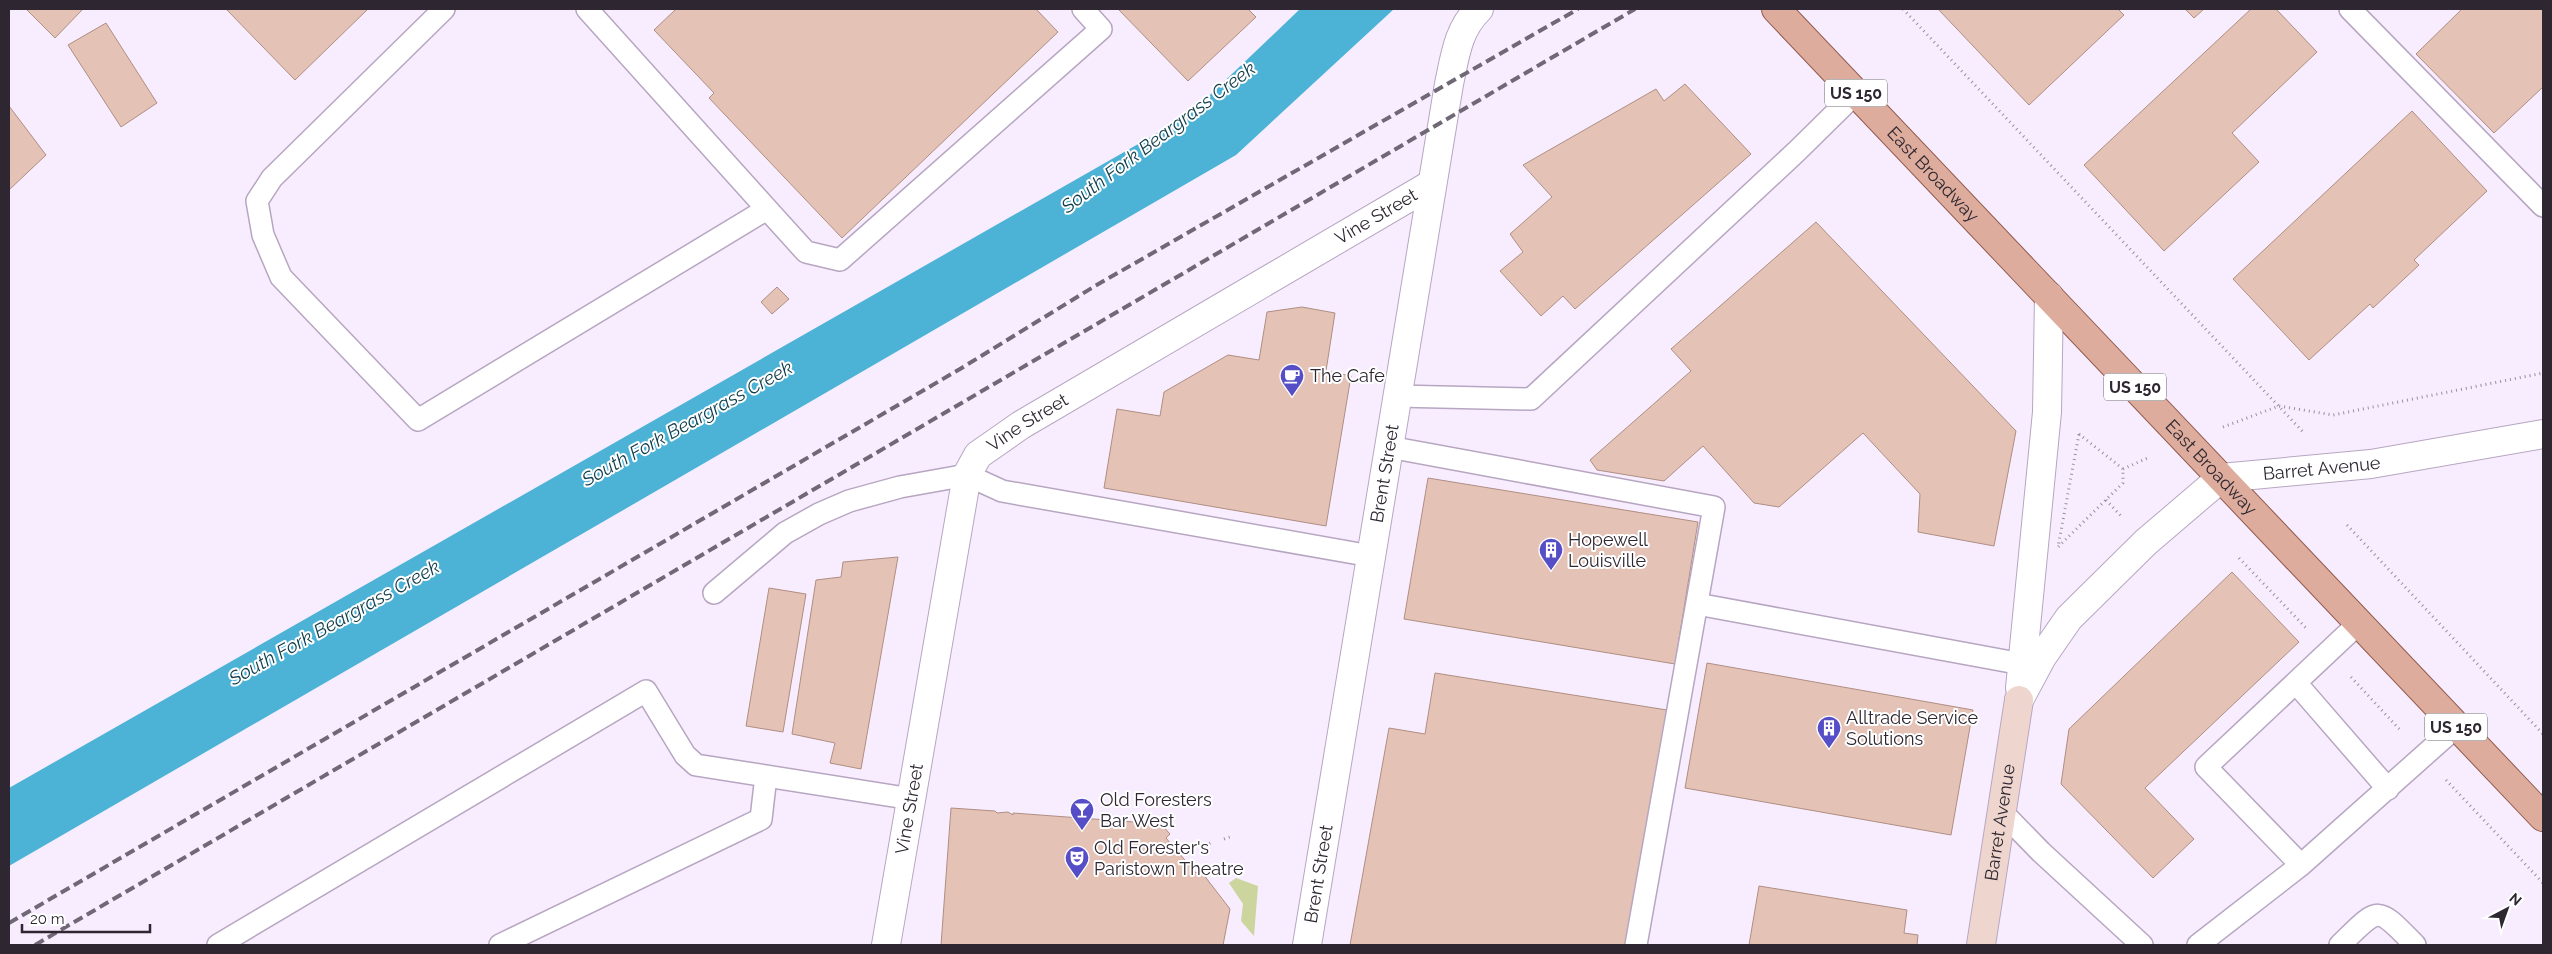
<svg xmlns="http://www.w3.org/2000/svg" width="2552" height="954" font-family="Raleway,sans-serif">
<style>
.green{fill:#ccd59e}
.water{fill:#4cb3d7}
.building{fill:#e5c2b6;stroke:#af8e82}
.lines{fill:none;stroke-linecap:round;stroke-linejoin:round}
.lane-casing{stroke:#b7a6c1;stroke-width:24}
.street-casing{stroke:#b7a6c1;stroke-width:30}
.secondary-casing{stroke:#b7a6c1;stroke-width:30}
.primary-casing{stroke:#915a4d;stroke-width:30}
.path{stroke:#988f9d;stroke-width:3;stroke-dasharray:1 4;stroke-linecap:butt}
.lane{stroke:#fff;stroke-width:21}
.street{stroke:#fff;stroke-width:28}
.secondary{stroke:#eed6ce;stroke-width:28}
.primary{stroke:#ddac9d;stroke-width:28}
.rail{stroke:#716875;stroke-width:4;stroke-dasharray:10 5;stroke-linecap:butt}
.labels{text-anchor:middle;stroke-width:4;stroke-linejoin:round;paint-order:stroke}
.shield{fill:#fff;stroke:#6d686f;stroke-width:1}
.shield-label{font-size:16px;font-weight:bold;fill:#2e2731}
.street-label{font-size:18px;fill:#2e2731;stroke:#fff}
.poi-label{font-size:18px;fill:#2e2731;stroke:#fff;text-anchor:start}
.water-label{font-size:19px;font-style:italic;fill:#0f3d4c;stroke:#fff}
</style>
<rect width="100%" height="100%" fill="#f8edff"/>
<path class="green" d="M1236,878L1258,886L1254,936L1241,921L1243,904L1229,883Z"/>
<path class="water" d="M1300,9H1394L1236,155L9,866V788L1189,115Z"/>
<path class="building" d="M26,9H83L55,38Z
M226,9H368L295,80Z
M676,9H1036L1058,32L842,238L709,98L714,93L654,30Z
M1118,9H1248L1256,17L1188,81Z
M1938,9H2118L2124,15L2029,105Z
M2185,9H2204L2194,18Z
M2251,9H2276L2317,52L2232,133L2259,162L2164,251L2084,165Z
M2462,9H2543V87L2494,133L2416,54Z
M106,23L157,103L121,127L68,45Z
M1685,84L1751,154L1575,309L1563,296L1541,316L1500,271L1523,252L1510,234L1552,197L1523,165L1656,89L1664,101Z
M9,106L46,155L9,190Z
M2412,111L2487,191L2414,260L2419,265L2373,308L2370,304L2309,360L2233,279Z
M1816,222L2016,431L1994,546L1918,532L1920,494L1863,433L1779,507L1754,503L1703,446L1664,481L1597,470L1590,460L1691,371L1671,349Z
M777,287L789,299L772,314L761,302Z
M1302,307L1335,313L1326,371L1351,376L1326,526L1104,488L1117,409L1160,416L1164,392L1228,355L1259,360L1267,312Z
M1428,478L1698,522L1675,664L1404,619Z
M898,557L861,769L830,763L835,743L792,734L816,580L841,577L843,562Z
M2232,572L2299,642L2145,788L2194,839L2153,878L2061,784L2069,729Z
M769,588L806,594L783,732L746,726Z
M1707,663L1973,710L1951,835L1685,788Z
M1435,673L1667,710L1629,945H1350L1389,728L1425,734Z
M951,808L995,811L997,813L1008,812L1013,815V813L1161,824L1170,834L1166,838L1196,873L1200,870L1230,909L1223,945H941Z
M1759,886L1907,910L1904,933L1918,935L1917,945H1749Z"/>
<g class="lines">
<defs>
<path id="lane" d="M444,9L272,178L257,201L263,235L281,277L418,420L767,209L806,252L840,260L1101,29L1083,9
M587,9L767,209
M2350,9L2543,206
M1397,396L1531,399L1796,152L1856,93
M1389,447L1714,507L1636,945
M714,593L785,533L819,514L849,501L900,487L967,475L1002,491L1371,556
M1697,604L2022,664
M2296,683L2388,789
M2002,812L2041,852L2142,945
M2301,865L2206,767L2359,623
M218,945L646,691L685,755L696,765L912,799
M500,945L761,819L766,776
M2198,945L2301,865L2456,727
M2340,945C2380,906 2376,905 2415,945"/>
<g id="street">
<path d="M2020,688L2047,412L2049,296"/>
<path id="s1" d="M2019,700L2042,657L2069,618L2146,542L2221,478L2371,464L2543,434"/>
<path id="s2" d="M886,945L967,475L978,455L1021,425L1430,185"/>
<path id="s3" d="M1307,945L1449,84C1455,56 1458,29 1479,9"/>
</g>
<g id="secondary">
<path id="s4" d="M1981,945L2019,700"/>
</g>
<g id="primary">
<path id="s5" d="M1776,9L2543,817"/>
</g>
</defs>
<use href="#lane" class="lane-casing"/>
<use href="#street" class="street-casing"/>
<use href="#secondary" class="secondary-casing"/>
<use href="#primary" class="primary-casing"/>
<path class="path" d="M1903,9L2304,433
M2223,427L2279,406L2333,415L2543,373
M2079,434L2123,469V483L2058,547Z
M2123,469L2150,457
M2106,500L2121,516
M2347,525L2543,734
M2239,558L2306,628
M2351,677L2401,731
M2446,780L2543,883
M1224,839L1230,837
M1205,846L1212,842"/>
<use href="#lane" class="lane"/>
<use href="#street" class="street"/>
<use href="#secondary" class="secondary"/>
<use href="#primary" class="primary"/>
<path class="rail" d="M9,923L960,369L1095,286L1578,9
M35,945L1635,9"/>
</g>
<defs>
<symbol id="cafe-pin" viewBox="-11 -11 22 30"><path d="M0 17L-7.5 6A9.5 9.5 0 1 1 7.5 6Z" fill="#564ec6" stroke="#fff"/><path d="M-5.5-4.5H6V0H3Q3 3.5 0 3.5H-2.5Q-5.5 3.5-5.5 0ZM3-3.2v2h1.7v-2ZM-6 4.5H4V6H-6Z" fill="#fff"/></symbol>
<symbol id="building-pin" viewBox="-11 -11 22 30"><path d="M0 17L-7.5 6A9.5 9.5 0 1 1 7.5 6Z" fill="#564ec6" stroke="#fff"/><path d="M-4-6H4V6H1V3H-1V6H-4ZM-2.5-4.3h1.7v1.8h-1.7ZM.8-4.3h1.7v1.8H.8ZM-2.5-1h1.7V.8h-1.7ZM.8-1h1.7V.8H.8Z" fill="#fff"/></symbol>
<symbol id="bar-pin" viewBox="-11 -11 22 30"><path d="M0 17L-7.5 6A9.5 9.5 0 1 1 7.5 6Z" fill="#564ec6" stroke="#fff"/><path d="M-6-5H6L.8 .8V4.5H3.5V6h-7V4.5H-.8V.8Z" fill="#fff"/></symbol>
<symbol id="theatre-pin" viewBox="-11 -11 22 30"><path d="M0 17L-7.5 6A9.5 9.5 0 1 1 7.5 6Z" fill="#564ec6" stroke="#fff"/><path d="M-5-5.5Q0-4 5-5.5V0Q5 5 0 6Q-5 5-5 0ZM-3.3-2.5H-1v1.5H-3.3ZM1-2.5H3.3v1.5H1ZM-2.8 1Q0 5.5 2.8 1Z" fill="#fff"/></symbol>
</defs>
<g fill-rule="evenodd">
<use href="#cafe-pin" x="1278" y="362" width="28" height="38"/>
<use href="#building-pin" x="1537" y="536" width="28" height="38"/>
<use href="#building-pin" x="1815" y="714" width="28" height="38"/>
<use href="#bar-pin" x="1068" y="796" width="28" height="38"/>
<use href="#theatre-pin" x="1063" y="844" width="28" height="38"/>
</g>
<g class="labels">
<g class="shield">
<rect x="1825" y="79.5" width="62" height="27" rx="4"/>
<rect x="2104" y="373.5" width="62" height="27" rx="4"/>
<rect x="2425" y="713.5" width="62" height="27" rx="4"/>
</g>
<g class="shield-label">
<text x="1856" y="99">US 150</text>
<text x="2135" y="393">US 150</text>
<text x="2456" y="733">US 150</text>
</g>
<g class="street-label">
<text dy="6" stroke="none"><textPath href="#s5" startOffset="228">East Broadway</textPath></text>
<text dy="6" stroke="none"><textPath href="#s2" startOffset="964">Vine Street</textPath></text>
<text dy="6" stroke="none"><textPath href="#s2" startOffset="559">Vine Street</textPath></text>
<text dy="6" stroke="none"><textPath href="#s5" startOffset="632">East Broadway</textPath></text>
<text dy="6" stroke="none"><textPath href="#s1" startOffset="404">Barret Avenue</textPath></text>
<text dy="6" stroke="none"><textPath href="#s3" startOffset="478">Brent Street</textPath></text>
<text dy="6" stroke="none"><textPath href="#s2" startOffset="138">Vine Street</textPath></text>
<text dy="6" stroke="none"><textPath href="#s4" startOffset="124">Barret Avenue</textPath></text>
<text dy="6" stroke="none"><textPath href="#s3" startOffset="72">Brent Street</textPath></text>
</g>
<g class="poi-label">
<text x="1310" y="382">The Cafe</text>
<text x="1568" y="546">Hopewell<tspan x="1568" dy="21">Louisville</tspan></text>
<text x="1846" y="724">Alltrade Service<tspan x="1846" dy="21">Solutions</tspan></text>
<text x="1100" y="806">Old Foresters<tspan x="1100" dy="21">Bar West</tspan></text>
<text x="1094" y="854">Old Forester's<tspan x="1094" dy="21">Paristown Theatre</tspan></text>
</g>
<g class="water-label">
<text transform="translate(1158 137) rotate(-37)" y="7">South Fork Beargrass Creek</text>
<text transform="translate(687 423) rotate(-29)" y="7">South Fork Beargrass Creek</text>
<text transform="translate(334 622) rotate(-29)" y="7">South Fork Beargrass Creek</text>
</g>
</g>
<rect width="2552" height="954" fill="none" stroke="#2e2731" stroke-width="20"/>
<g transform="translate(2507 909) rotate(41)" stroke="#ffffff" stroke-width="4" paint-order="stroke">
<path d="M0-4L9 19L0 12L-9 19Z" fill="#2e2731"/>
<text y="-8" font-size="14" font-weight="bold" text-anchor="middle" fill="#2e2731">N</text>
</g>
<path d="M22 924v8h128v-8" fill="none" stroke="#2e2731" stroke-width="2.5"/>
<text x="30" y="924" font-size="15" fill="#2e2731" stroke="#ffffff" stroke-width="4" paint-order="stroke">20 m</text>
</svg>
